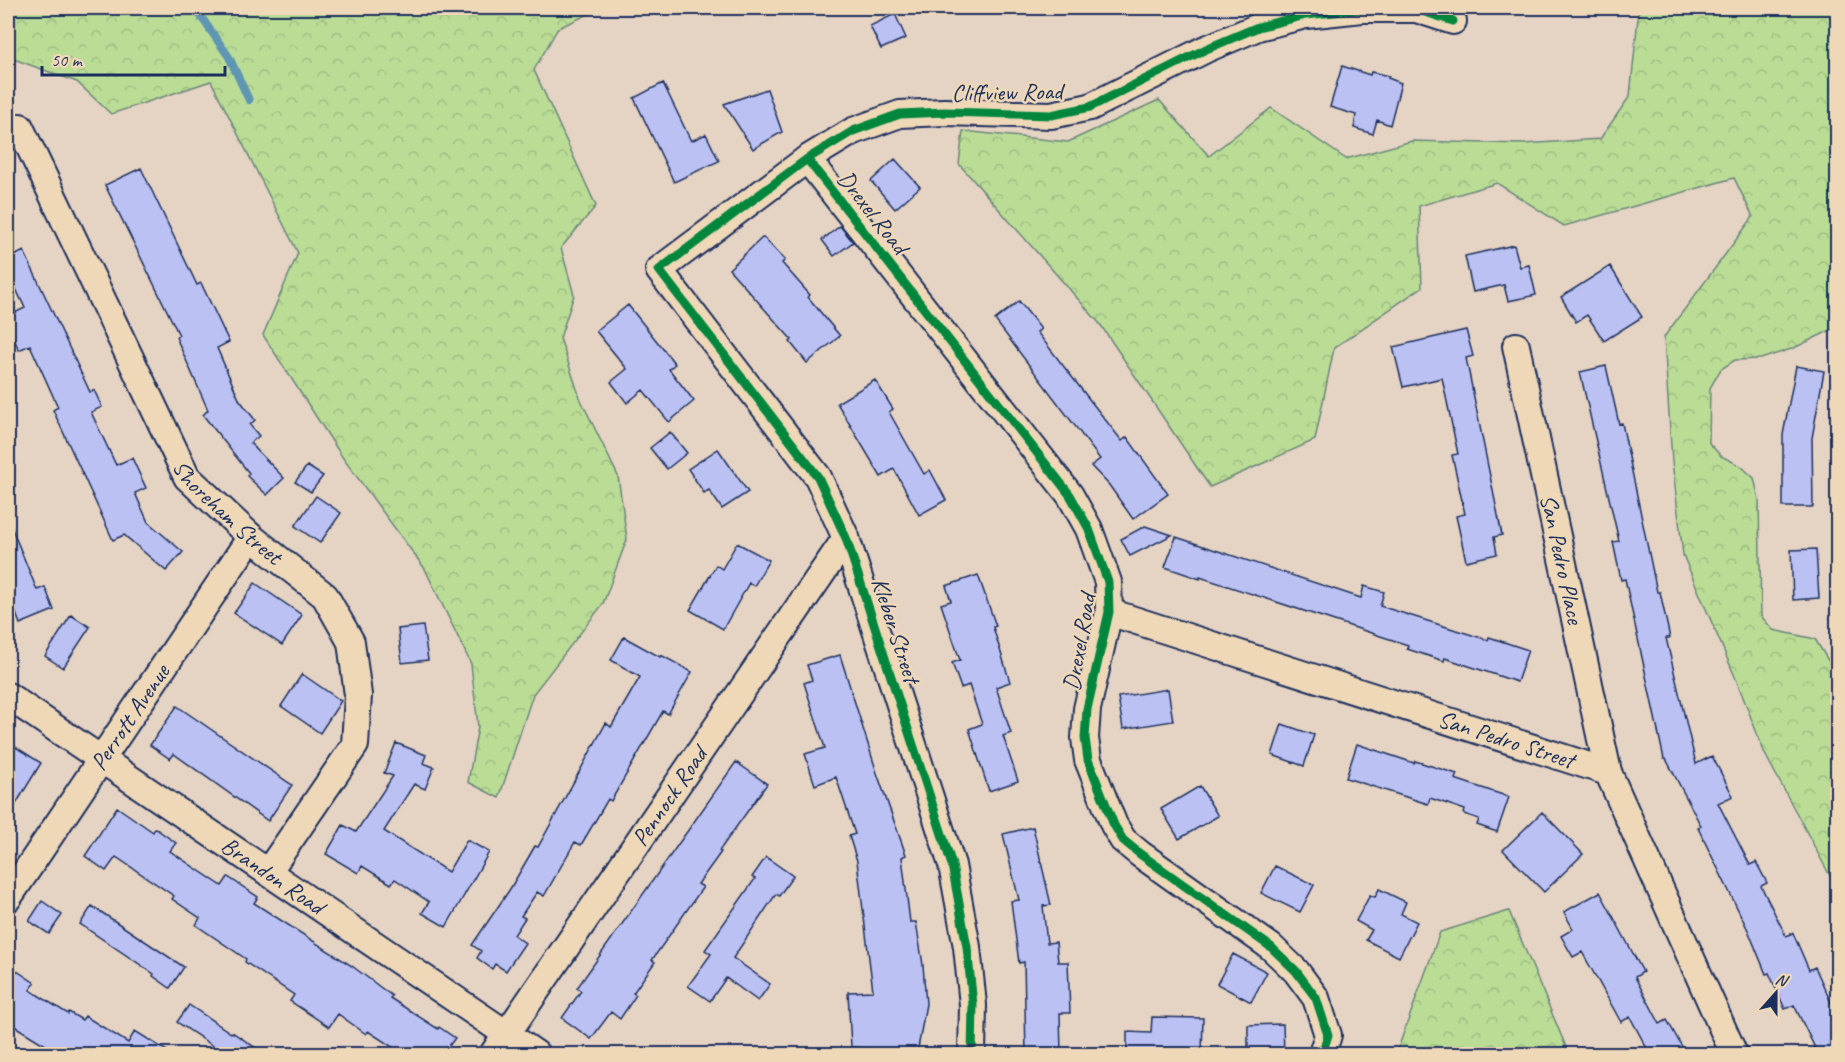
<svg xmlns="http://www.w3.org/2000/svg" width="1845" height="1062" font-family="Caveat,sans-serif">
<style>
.forest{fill:url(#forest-crowns);stroke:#6a867a;stroke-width:1.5}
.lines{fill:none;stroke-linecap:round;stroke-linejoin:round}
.stream{stroke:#5f96b3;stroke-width:8}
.building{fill:#bbc1f3;stroke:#1b2f5e;stroke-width:1.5}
.minor-casing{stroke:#1b2f5e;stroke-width:30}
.minor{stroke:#efd8b7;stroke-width:26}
.cycleway-casing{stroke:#efd8b7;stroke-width:13}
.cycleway{stroke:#00873e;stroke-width:9}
.labels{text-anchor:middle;stroke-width:5;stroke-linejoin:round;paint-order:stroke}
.street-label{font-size:24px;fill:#1b2f5e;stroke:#efd8b7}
</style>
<defs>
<pattern id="forest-crowns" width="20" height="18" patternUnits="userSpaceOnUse" patternTransform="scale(1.5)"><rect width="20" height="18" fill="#badc95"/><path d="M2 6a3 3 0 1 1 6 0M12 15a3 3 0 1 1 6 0" fill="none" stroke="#9fbd83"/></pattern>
</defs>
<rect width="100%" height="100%" fill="#e5d3c3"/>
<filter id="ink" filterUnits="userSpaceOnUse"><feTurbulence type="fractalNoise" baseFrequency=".0167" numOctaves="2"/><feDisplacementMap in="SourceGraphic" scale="12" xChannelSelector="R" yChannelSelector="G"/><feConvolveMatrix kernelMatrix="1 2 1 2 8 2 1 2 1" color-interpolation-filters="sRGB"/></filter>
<g filter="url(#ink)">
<path class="forest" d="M8,8H602L558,28L534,70L596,206L561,248L574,295L560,338L580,398L618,476L627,539L603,604L533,694L499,798L468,782L478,727L471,664L425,569L343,458L263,335L298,253L211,81L111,114L77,82L8,57Z
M1639,8H1837V327L1794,348L1761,359L1735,360L1721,369L1710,388L1709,443L1721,456L1741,466L1754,478L1759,499L1761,616L1773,630L1815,639L1837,675V889L1765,754L1736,679L1683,555L1672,461L1664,337L1753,217L1734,178L1564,226L1497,183L1419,206L1422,287L1334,348L1315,440L1210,487L1100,324L959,164L963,131L1068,142L1159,100L1209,156L1271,108L1346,159L1412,141L1523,144L1600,139L1630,96Z
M1509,911L1569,1054H1396L1440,932Z"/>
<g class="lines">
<path class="stream" d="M195,8L229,57L249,100"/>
</g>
<path class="building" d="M895,14L906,38L881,49L870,26Z
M1342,66L1370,75L1371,72L1389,76L1388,78L1401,83L1390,125L1377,120L1373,134L1354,128L1356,115L1330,107Z
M663,83L691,141L706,134L719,161L674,182L634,98Z
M767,89L782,132L753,149L724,104Z
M895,159L920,187L895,209L871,181Z
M141,168L197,285L201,283L229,342L217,348L239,399L255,420L250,425L259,436L250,443L284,478L267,495L247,476L249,473L203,415L208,410L176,337L179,335L105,185Z
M840,226L853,242L834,256L822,240Z
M763,237L785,260L782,263L810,295L808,297L840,336L807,363L790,342L792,340L729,269Z
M1514,245L1520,267L1529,265L1536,295L1508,301L1504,285L1473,292L1465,256Z
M24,251L90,392L94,390L102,407L91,412L116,465L132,458L146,488L135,493L148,522L183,552L166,571L124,535L113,540L53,410L58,407L30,345L19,350L8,326V316L25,308L8,272V259Z
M1610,266L1642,317L1604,341L1587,315L1576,322L1561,297Z
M1019,301L1041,329L1037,332L1089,399L1122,441L1127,437L1168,494L1133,519L1109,485L1091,466L1100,459L995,320Z
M628,305L675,364L669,369L694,401L669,422L643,390L627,403L611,382L627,369L596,331Z
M1466,330L1473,356L1466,358L1502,535L1494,537L1497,554L1466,561L1456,516L1465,514L1452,455L1458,454L1442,378L1403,387L1393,347Z
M1606,366L1619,424L1622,423L1657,592H1660L1670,638H1666L1696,764L1712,756L1733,796L1718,803L1750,865L1756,862L1767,883L1761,886L1786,936L1793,933L1809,970L1815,967L1838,1018V1054H1818L1794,1005L1785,1009L1769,973L1766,974L1748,930L1698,828L1701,826L1666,759H1664L1625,579L1621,580L1613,542L1619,541L1580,372Z
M1796,366L1824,371L1812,438L1813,507H1783V435Z
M875,380L893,409L889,412L924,474L930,470L946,500L919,515L894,469L881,477L837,403Z
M670,432L687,453L667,469L650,448Z
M718,449L748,492L722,509L709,490L704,493L688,469Z
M307,466L323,476L311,492L295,482Z
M316,496L341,513L320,543L295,526Z
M8,519L37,590L45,587L54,610L20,624L8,592Z
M1145,526L1172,535L1130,556L1121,539Z
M1176,537L1361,598L1364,586L1384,592L1380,606L1488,640L1489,637L1528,650L1517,682L1445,658L1444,661L1407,649L1408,645L1200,577V579L1165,567Z
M737,543L769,560L754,586L749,583L723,629L690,610L716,565L722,569Z
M1816,549L1819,598L1793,600L1791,550Z
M978,575L996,626L993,627L1010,682L996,687L1011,733L1003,736L1018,781L989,791L969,729L982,724L969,685L961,688L952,663L960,660L941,604L951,601L946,586Z
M255,583L302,615L282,645L234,613Z
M71,615L90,627L63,668L45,656Z
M423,626L428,660L402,663L398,629Z
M624,637L660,657L661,655L692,672L668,714L663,711L611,801L608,799L581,845L575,842L544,896L537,892L521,916L525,918L514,935L525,943L506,971L495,964L492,969L477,958L481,951L472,945L510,889L535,846L538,847L606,723L611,727L640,677L611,660Z
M840,655L877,773L906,855L902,857L910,922H916L923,965L926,1004L917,1054H879L880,1049L851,1047L848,992L873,991L857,861L849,836L855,834L836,777L815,785L805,754L825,748L804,683L812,680L807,665Z
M302,674L341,701L320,733L281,706Z
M1168,689L1173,721L1123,729L1118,697Z
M177,706L292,785L268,821L174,754L170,759L150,745Z
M1282,724L1314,735L1304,766L1272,755Z
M396,743L426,755L423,763L434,767L425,789L414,784L384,831L448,872L467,840L489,852L446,927L422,913L429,902L395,879L391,884L362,866L358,873L326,854L343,825L356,832L393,776L384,773Z
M1357,744L1414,763L1415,761L1457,774L1455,779L1509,797L1497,832L1477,825L1479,819L1464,814L1465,810L1430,798L1428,804L1346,778Z
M14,746L41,763L8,817V756Z
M736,762L767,784L719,851L721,852L698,884L703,887L652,960L655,962L633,993L636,995L620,1019L611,1012L591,1039L562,1018L581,991L577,988Z
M1200,786L1218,816L1179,839L1161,809Z
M117,807L153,832L155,828L176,843L170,851L222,886L228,877L258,897L254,903L352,966L392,996L390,998L438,1029L439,1027L455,1038L443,1054H403L368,1031L366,1034L338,1014L329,1027L290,1001L294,995L245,962L246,959L196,925L200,918L172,899L174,896L116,857L106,871L85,856Z
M1542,812L1583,854L1544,892L1503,850Z
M1033,827L1051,905L1043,906L1047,943L1056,942L1058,962H1068L1070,1013H1060L1061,1054H1026L1024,962L1019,963L1011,901L1019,900L1003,834Z
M766,857L793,876L779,896L776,894L733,958L770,984L758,1001L726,978L710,1001L688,986L711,954L705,950L755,879L752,877Z
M1275,866L1314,885L1300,912L1261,893Z
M1379,889L1406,902L1401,914L1417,922L1399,957L1366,940L1372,930L1356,921L1370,895L1375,897Z
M1600,892L1643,972L1635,977L1660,1024L1667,1020L1686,1054H1650L1630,1017L1621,1022L1582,952L1573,957L1561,936L1573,929L1564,912Z
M42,901L62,915L49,934L29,921Z
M92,906L184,967L170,988L153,976L154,974L80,924Z
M1233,954L1267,972L1251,1002L1217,984Z
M8,965L35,983L30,990L68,1014L69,1012L82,1020L85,1016L128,1043L135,1031L172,1054H60L8,1022Z
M189,1005L231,1033L232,1032L265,1054H216L219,1050L177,1022Z
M1152,1017L1203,1018L1202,1053L1127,1054V1032L1151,1033Z
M1283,1024L1284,1054H1248V1025Z"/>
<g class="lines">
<defs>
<g id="minor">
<path id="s1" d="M20,127L187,477L251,537L325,596L351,642L358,695L355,745L268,872"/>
<path d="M807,159L1070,495L1089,529L1108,582L1109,612L1087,709L1085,738L1088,760L1114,825L1123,840L1140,854L1271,947L1296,971L1316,998L1328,1035L1322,1054"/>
<path id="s2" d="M1516,346L1608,772"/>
<path id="s3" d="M1109,612L1608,772L1734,1054"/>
<path id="s4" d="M8,696L536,1054"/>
<path id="s5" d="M8,898L251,537"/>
<path id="s6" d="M493,1054L846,538"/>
<path d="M972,1054L973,1005L967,947L952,865L846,538L818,477L659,270L807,159L853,131L900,114L944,112L1051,115L1090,107L1206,49L1258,27L1306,15L1362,9H1416L1453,21"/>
</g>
</defs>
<use href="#minor" class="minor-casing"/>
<use href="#minor" class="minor"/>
<defs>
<path id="cycleway" d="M807,159L1070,495L1089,529L1108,582L1109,612L1087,709L1085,738L1088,760L1114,825L1123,840L1140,854L1271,947L1296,971L1316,998L1328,1035L1322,1054
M972,1054L973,1005L967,947L952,865L846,538L818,477L659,270L807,159L853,131L900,114L944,112L1051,115L1090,107L1206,49L1258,27L1306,15L1362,9H1416L1453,21"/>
</defs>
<use href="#cycleway" class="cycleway-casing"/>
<use href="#cycleway" class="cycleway"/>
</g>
</g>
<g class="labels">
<g class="street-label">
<text transform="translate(1007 92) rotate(-1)" y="8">Cliffview Road</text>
<text transform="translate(873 212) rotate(52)" y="8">Drexel Road</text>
<text dy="8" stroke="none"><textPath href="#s1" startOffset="441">Shoreham Street</textPath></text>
<text dy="8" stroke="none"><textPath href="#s2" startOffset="218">San Pedro Place</textPath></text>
<text transform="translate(896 630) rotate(72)" y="8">Kleber Street</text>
<text transform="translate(1079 642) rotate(-80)" y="8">Drexel Road</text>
<text dy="8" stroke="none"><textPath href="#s5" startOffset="218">Perrott Avenue</textPath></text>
<text dy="8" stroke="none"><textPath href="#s3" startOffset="417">San Pedro Street</textPath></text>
<text dy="8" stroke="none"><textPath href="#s6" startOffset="312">Pennock Road</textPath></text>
<text dy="8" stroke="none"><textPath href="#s4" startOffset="320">Brandon Road</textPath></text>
</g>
</g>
<rect width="1845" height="1062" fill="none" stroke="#efd8b7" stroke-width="30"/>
<rect x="15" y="15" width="1815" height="1032" fill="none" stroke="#1b2f5e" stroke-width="2" filter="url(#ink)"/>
<g transform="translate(1776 993) rotate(21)" stroke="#efd8b7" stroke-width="4.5" paint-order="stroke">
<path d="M0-4.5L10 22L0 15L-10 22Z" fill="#1b2f5e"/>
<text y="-9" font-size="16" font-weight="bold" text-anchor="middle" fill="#1b2f5e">N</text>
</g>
<path d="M42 66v9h183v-9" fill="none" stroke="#1b2f5e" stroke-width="3"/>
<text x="51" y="66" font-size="18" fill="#1b2f5e" stroke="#efd8b7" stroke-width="4.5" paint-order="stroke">50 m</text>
</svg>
